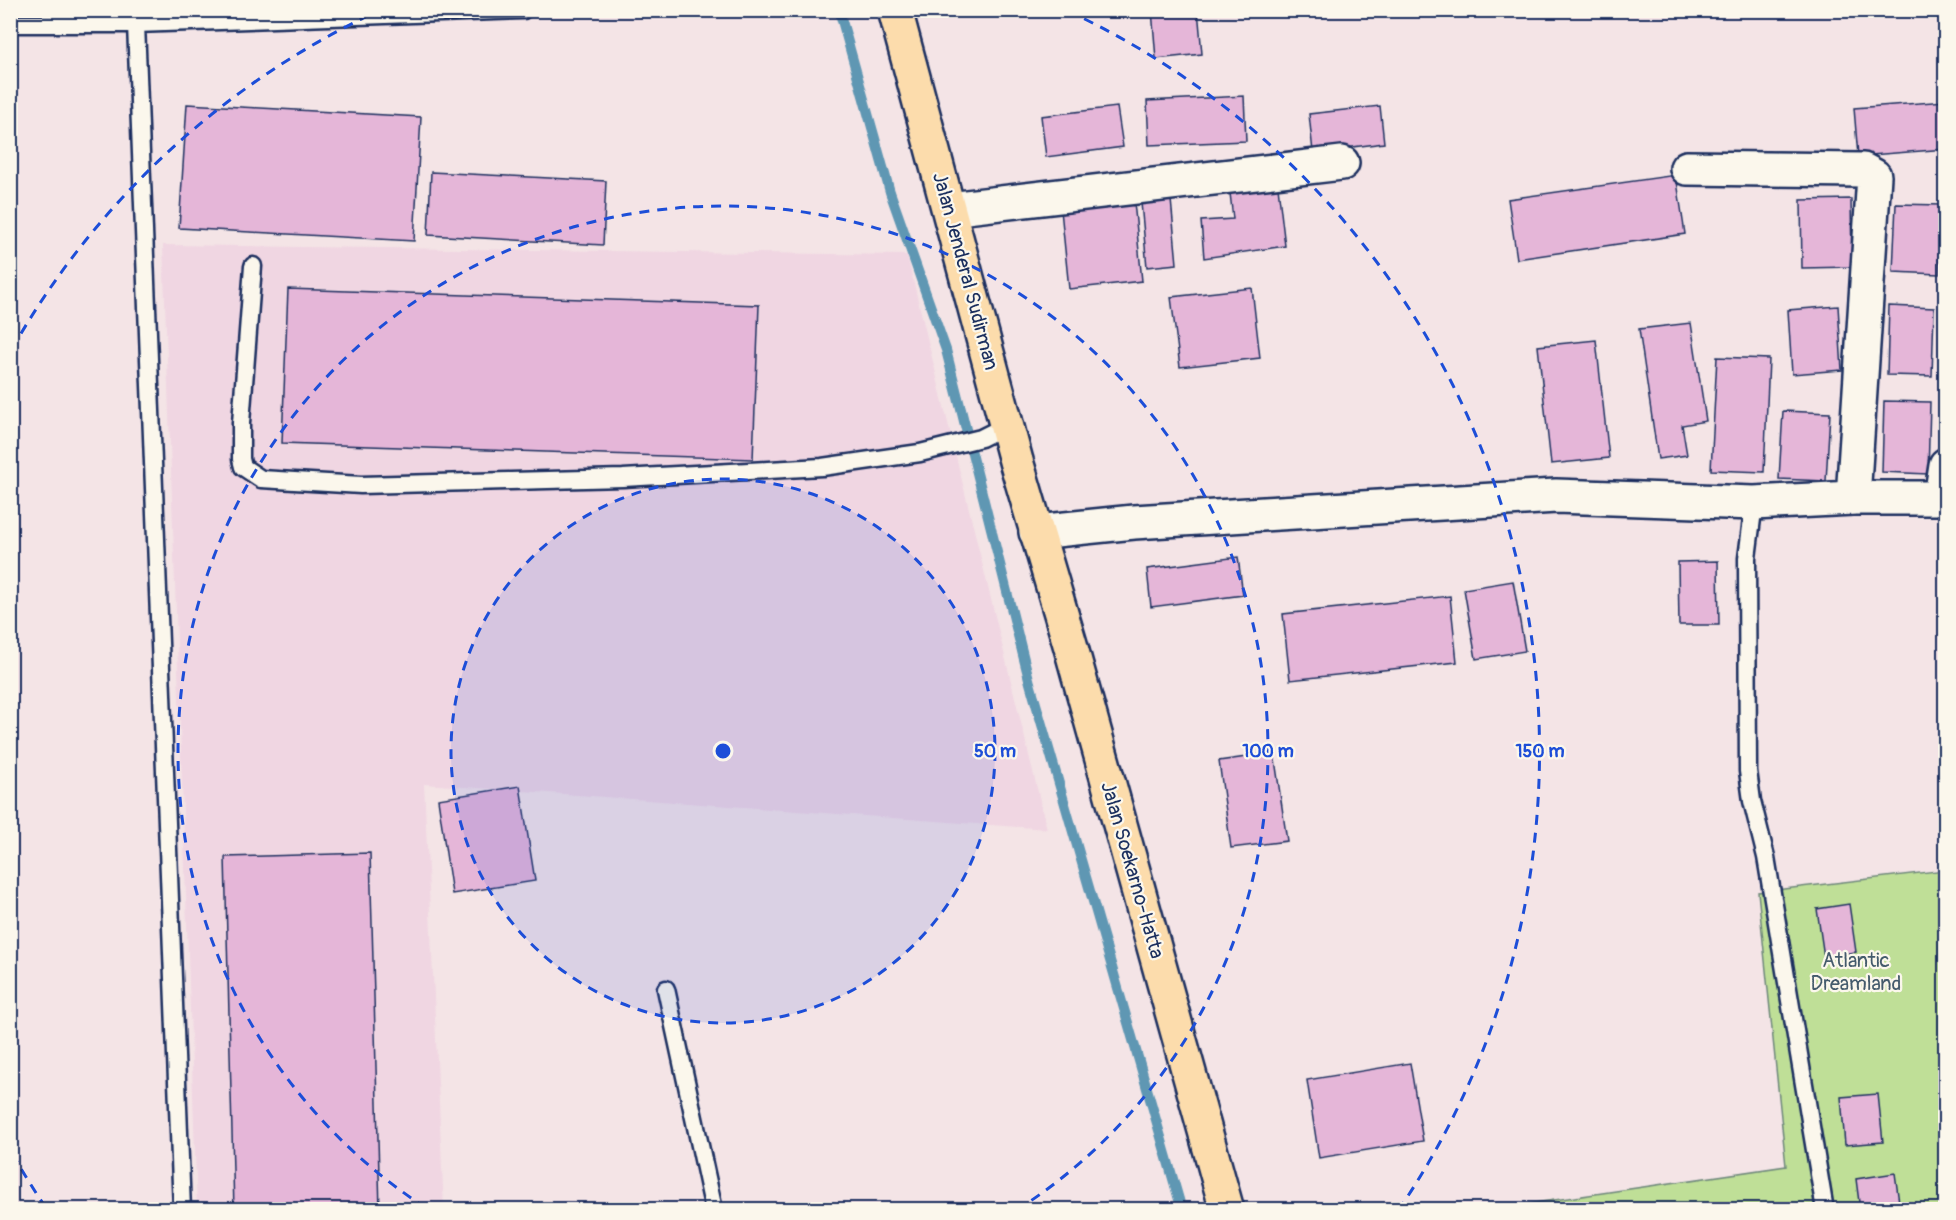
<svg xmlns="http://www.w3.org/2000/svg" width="1956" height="1220" font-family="Pangolin,sans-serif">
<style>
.built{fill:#f0d6e2}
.green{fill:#bfdf97;stroke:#6d877a;stroke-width:1.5}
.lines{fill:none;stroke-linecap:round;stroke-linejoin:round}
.stream{stroke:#5f97b3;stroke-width:10}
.building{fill:#e5b6d8;stroke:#1b2f5e;stroke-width:1.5}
.lane-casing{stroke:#1b2f5e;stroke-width:21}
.street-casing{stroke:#1b2f5e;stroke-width:38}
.secondary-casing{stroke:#1b2f5e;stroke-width:38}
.primary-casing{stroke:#1b2f5e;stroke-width:38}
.lane{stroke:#fbf7ec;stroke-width:16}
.street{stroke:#fbf7ec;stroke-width:33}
.secondary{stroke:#fbf7ec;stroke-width:33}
.primary{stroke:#fcdcac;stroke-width:33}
.ring{fill:none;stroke:#1d4ed8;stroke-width:3;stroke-dasharray:10 8}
.labels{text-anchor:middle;stroke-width:4.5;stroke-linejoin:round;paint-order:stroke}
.street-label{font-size:20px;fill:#1b2f5e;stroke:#fbf7ec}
.park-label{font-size:20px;fill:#445b6c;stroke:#fbf7ec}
.centre{fill:#1d4ed8;stroke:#fbf7ec;stroke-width:3}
.ring-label{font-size:18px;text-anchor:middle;font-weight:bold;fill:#1d4ed8;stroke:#fbf7ec;stroke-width:4.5;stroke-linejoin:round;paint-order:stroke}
</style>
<rect width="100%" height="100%" fill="#f4e4e6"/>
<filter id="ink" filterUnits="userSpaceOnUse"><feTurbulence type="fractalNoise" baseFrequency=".0167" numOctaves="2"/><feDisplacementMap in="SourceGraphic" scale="12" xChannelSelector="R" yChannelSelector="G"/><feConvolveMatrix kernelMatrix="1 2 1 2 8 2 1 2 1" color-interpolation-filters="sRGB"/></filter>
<g filter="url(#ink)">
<path class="built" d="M163,245L907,255L1047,829L424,784L444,1209H197Z"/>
<path class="green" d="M1945,870V1209L1487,1210L1786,1166L1758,892Z"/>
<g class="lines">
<path class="stream" d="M839,10L890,192L946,350L1030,683L1182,1210"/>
</g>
<path class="building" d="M1152,10H1198L1202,54L1156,59Z
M1244,96L1246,141L1149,145L1147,101Z
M1946,101V149L1858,156L1854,108Z
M187,104L421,117L414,241L179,228Z
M1380,106L1384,143L1313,152L1309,114Z
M1117,107L1123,147L1046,157L1041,116Z
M431,172L606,181L603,245L428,235Z
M1676,175L1685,234L1517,259L1508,199Z
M1278,187L1285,246L1204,258L1201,221L1233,219L1230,193Z
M1170,189L1177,264L1147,267L1140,192Z
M1851,199L1852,267L1802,268L1801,200Z
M1134,202L1142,281L1069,289L1061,210Z
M1896,204L1941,205L1939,274L1893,272Z
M1252,288L1260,358L1180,367L1171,297Z
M288,289L759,305L753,459L282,443Z
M1838,306L1842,370L1792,374L1788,310Z
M1889,306L1934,308L1932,376L1887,375Z
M1691,323L1706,421L1682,425L1687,455L1658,459L1639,329Z
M1596,340L1609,458L1551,464L1538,346Z
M1717,357L1769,359L1764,472L1711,470Z
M1884,401L1930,402L1928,474L1882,472Z
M1783,411L1830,413L1826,481L1779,479Z
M1238,557L1243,595L1151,607L1147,569Z
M1718,561L1719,625H1679L1678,562Z
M1513,581L1525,651L1476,659L1464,589Z
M1450,596L1457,662L1290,680L1283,614Z
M1274,753L1287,841L1231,848L1219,761Z
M520,786L535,881L452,894L438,799Z
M370,853L380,1210H234L225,857Z
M1849,904L1856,952L1824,957L1817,909Z
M1410,1063L1423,1141L1319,1158L1307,1080Z
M1878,1094L1883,1142L1845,1145L1841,1097Z
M1895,1173L1900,1210H1860L1856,1179Z"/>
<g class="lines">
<defs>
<path id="lane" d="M10,24H136L523,10
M136,24L182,1210
M253,266L241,423V459L243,467L261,479L361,485L623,478L822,467L920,453L981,438L1007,425
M1754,503L1747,558L1748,771L1752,801L1766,857L1825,1210
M666,989L714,1210"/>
<path id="street" d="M1687,168L1863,170L1874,176L1853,498
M949,209L1342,163
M1941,498L1946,465"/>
<path id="secondary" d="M1036,532L1134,522L1556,496L1754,503L1853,498H1946"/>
<path id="primary" d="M895,10L1016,461L1070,644L1227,1210"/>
</defs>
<use href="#lane" class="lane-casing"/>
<use href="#street" class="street-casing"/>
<use href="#secondary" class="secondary-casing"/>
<use href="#primary" class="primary-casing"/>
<use href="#lane" class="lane"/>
<use href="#street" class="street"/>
<use href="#secondary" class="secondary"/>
<use href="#primary" class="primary"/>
</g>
</g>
<circle cx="723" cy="751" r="272" fill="#1d4ed8" fill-opacity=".12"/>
<g class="ring">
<circle cx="723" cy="751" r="272"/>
<path d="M426 1208A545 545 0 1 1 1020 1208"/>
<path d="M46 1208A817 817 0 0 1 12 1153M12 349A817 817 0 0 1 378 11M1068 11A817 817 0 0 1 1400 1208"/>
</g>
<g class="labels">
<g class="street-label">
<text transform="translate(966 271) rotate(75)" y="7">Jalan Jenderal Sudirman</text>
<text transform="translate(1133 870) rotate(74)" y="7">Jalan Soekarno-Hatta</text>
</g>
<g class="park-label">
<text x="1856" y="967">Atlantic<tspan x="1856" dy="23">Dreamland</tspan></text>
</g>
</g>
<circle cx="723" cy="751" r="9" class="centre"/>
<g class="ring-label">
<text x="995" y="757">50 m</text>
<text x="1268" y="757">100 m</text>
<text x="1540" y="757">150 m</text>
</g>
<rect width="1956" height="1220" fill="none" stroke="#fbf7ec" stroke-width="36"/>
<rect x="18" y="18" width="1920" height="1184" fill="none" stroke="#1b2f5e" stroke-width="2" filter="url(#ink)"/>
</svg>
